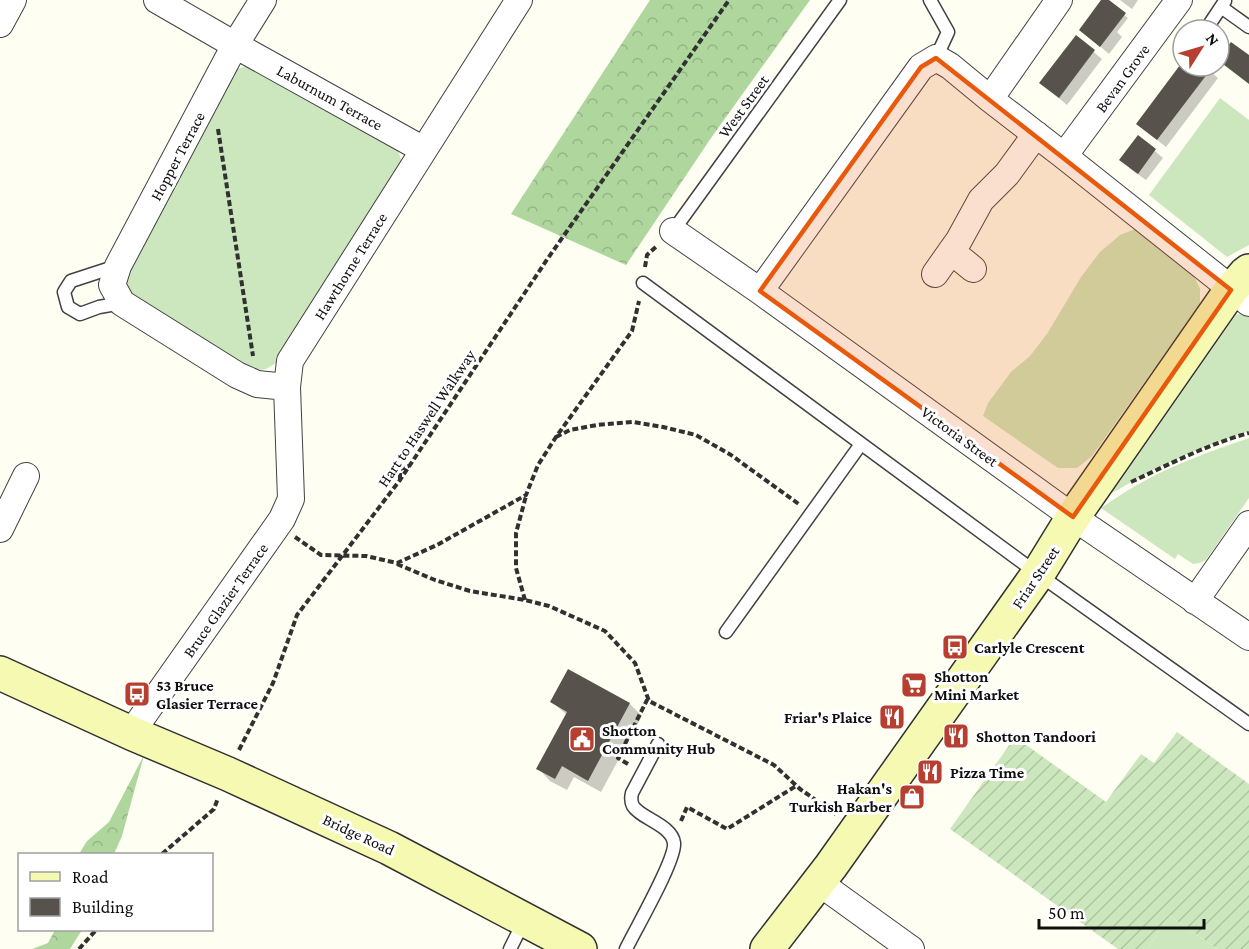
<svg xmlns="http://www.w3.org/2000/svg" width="1249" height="949" font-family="'Crimson Pro',serif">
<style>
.grass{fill:#cce7bd}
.forest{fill:url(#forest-crowns)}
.garden{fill:url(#garden-furrows)}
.shadow{fill:#0003}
.building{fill:#57524c}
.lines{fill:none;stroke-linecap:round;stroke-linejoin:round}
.lane-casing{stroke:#424242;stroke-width:15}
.street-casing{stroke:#424242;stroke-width:28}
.secondary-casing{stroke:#313131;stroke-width:36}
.path{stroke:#313131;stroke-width:4;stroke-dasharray:6 3;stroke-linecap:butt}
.lane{stroke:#fff;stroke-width:12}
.street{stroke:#fff;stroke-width:26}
.secondary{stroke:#f6f9b1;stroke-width:33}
.marked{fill:#e8590c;fill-opacity:0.2;stroke:#e8590c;stroke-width:4.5;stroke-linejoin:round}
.labels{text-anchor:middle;stroke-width:6;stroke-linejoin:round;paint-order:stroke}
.street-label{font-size:16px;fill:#0f0f0f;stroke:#fff}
.poi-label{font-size:16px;font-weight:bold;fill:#0f0f0f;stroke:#fff;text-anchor:start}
</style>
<defs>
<pattern id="forest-crowns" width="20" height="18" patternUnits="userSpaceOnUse" patternTransform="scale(1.5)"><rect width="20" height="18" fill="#aed69d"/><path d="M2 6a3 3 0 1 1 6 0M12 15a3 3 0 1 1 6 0" fill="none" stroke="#94b686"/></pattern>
<pattern id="garden-furrows" width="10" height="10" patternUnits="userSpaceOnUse" patternTransform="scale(1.5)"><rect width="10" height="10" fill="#cce7bd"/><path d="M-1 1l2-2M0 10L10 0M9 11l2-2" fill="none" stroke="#aec5a1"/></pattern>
</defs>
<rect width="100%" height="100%" fill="#fefef2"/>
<path class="grass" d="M249,65L397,147L402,163L277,362C261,374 261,370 244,363L133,298L127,288L124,279L237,69Z
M1220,98L1249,120V245L1227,257L1149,195Z
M1138,228L1193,274L1200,289V304L1092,456L1077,468H1058L983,416L988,403L1011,372L1030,356L1047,334L1081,277L1100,252L1120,235Z
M1244,312L1249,316V431L1192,452L1151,471L1112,493L1236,315Z
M1249,438V498L1206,560L1200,563L1193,564L1178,554L1175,559L1101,508C1113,500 1124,492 1137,485C1172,465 1211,451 1249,438Z
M1170,916L1217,949H1147Z"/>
<path class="forest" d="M650,0H810L711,138L626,265L511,214Z
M144,755L122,836L114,854H79L87,841L109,822Z
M55,930H82L70,949H32L48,943Z"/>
<path class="garden" d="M1177,732L1249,784V949H1217L1170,916L1147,949H1118L950,829L1015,737L1106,802L1141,754L1154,763Z"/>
<path class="shadow" d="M1103,0H1107L1128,18L1117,32L1122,37L1109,54L1081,30Z
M1120,0H1138L1132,9Z
M1076,37L1102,59L1067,105L1041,83Z
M1183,64V66H1204L1218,78L1166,147L1137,124Z
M1139,137L1163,158L1146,180L1129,168Z
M568,671L630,704L642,716L601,792L574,777L567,790L550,781L538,768L567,715L552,702Z"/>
<path class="building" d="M1101,0H1109L1126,13L1100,47L1079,30Z
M1076,35L1095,50L1059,98L1039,83Z
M1231,42L1249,55V84L1219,61V58Z
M1183,61V66H1206L1211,69L1157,140L1136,124Z
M1138,135L1156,149L1138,174L1119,160Z
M568,669L630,703L588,781L562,766L555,779L536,769L567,712L550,702Z"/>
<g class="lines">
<defs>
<path id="lane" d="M930,0L948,32L936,58
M1221,7L1249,27
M1209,25L1225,1
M673,231L840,0
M117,266L71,281L64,292L68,307L80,314L99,307L122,303
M643,283L1038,574L1249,724
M726,632L861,444
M510,949L524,921
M626,949C635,930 676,860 674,843C672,825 640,818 633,806C631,802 631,797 632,793L658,744"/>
<path id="street" d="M157,0L235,45L424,150
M263,0L235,45L118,266L112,285L122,303L237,375L257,384L287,387
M0,24L13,0
M990,99L1059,0
M1064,156L1179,0
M673,231L760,291L1073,517L1249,637
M951,251L973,269
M935,274L959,240L981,200L1007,174L1036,134
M760,291L921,67L936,58L950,66L990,99L1064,156L1249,303
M0,529L26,476
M1195,601L1249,524
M131,733L282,519L291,499L287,387L290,361L519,0
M818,882L911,949"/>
<path id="secondary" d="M0,673L131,733L228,774L389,848L580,949
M767,949L831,866L1038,574L1073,517L1231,290L1245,274L1249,271"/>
</defs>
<use href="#lane" class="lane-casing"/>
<use href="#street" class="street-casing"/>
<use href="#secondary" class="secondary-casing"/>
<path class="path" d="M218,129L253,356
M645,267L647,255L657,246
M556,437L570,430L597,425L633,422L663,427L696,435L731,455L800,505
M400,479V469L409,466
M1131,482C1170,464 1208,444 1249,433
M295,537L321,555L366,556L397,563L437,545L526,495L538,465L556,437L632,331L639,301
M397,564L435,580L470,591L525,600L549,606L605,631L635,663L649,701L774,765L800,789L836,814
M525,600L516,568V533L526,496
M239,750L273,683L297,615L400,480L546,261L729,0
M628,764L618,758L648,698
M681,821L687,807L727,829L796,786
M162,854L214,809L218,798
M79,949L96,930"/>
<use href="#lane" class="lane"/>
<use href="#street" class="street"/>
<use href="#secondary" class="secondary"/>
</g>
<path class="marked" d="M936,58L1231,290L1073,517L760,291L921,67Z"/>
<defs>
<symbol id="bus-square" viewBox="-11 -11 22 22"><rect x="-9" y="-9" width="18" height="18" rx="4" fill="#b63f30" stroke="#fff"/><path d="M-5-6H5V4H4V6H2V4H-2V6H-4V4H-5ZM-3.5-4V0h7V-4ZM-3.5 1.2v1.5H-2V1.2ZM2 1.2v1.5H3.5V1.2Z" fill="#fff"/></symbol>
<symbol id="supermarket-square" viewBox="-11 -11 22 22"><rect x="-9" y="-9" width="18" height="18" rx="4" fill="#b63f30" stroke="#fff"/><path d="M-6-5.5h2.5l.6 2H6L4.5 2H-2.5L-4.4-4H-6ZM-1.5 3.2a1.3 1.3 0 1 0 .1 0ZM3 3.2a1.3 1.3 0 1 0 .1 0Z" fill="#fff"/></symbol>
<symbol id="restaurant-square" viewBox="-11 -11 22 22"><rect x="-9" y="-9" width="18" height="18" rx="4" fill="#b63f30" stroke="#fff"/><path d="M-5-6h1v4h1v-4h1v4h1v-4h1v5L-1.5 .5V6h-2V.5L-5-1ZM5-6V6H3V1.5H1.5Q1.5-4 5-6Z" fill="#fff"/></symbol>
<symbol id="civic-square" viewBox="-11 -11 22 22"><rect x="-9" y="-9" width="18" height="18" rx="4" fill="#b63f30" stroke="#fff"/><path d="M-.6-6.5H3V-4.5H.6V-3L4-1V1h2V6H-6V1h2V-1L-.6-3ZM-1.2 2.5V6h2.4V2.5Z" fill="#fff"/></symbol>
<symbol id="shop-square" viewBox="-11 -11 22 22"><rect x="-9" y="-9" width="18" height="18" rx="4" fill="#b63f30" stroke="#fff"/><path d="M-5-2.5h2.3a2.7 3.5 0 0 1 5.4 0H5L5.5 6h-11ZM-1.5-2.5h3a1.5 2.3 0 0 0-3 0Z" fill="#fff"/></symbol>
</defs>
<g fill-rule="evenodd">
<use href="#bus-square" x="940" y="632" width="30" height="30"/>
<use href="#supermarket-square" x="899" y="670" width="30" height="30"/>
<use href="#bus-square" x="122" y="679" width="30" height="30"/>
<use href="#restaurant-square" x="877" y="702" width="30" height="30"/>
<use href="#restaurant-square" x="941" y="721" width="30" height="30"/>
<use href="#civic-square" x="567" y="724" width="30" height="30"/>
<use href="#restaurant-square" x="915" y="757" width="30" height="30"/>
<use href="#shop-square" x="897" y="782" width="30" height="30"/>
</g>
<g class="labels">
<g class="street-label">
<text transform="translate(1122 78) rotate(-54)" y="6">Bevan Grove</text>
<text transform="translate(330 97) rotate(29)" y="6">Laburnum Terrace</text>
<text transform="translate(743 106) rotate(-54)" y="6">West Street</text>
<text transform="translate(177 156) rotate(-62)" y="6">Hopper Terrace</text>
<text transform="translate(350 266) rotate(-58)" y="6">Hawthorne Terrace</text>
<text transform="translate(426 418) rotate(-56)" y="6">Hart to Haswell Walkway</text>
<text transform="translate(960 436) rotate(36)" y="6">Victoria Street</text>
<text transform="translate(1035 577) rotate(-56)" y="6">Friar Street</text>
<text transform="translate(225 600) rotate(-55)" y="6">Bruce Glazier Terrace</text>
<text transform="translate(359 834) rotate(25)" y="6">Bridge Road</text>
</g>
<g class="poi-label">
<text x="974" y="653">Carlyle Crescent</text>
<text x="934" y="682">Shotton<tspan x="934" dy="18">Mini Market</tspan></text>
<text x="156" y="691">53 Bruce<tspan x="156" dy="18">Glasier Terrace</tspan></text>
<text x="872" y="723" text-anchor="end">Friar's Plaice</text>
<text x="602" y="736">Shotton<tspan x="602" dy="18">Community Hub</tspan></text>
<text x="976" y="742">Shotton Tandoori</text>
<text x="950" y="778">Pizza Time</text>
<text x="892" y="794" text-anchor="end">Hakan's<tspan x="892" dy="18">Turkish Barber</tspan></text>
</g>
</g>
<rect x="18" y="853" width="195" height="78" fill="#ffffff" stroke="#9f9f9f" stroke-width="1.5"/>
<rect x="30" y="872" width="30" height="9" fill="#f6f9b1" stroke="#9f9f9f" stroke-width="1.5"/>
<text x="72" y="883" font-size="18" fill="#0f0f0f">Road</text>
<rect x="30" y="898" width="30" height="18" fill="#57524c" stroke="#9f9f9f" stroke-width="1.5"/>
<text x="72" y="913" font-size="18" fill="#0f0f0f">Building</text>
<g transform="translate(1201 48) rotate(53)"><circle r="28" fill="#ffffff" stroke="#9f9f9f" stroke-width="1.5"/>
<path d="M0-4.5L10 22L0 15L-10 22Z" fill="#b63f30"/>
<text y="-9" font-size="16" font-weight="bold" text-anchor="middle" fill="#0f0f0f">N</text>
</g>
<path d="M1039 919v9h165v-9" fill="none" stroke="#0f0f0f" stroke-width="3"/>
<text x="1048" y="919" font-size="18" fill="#0f0f0f" stroke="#ffffff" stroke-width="4.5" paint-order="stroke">50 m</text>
</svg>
